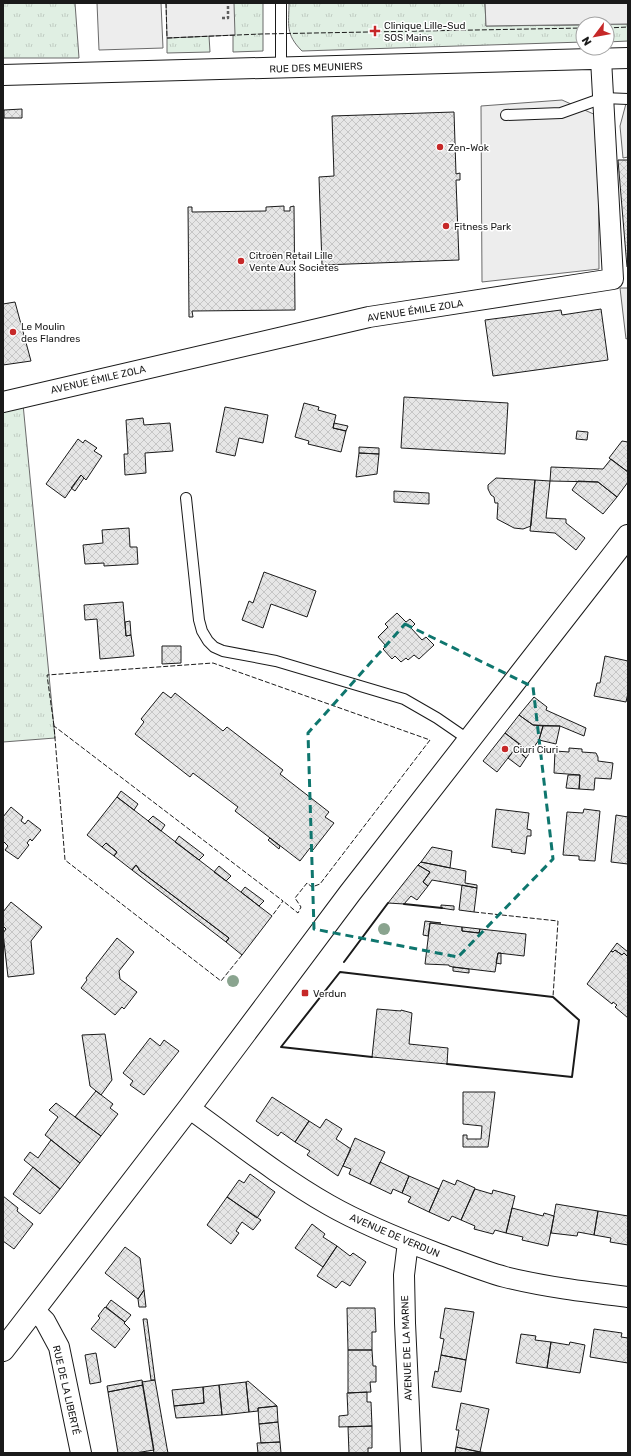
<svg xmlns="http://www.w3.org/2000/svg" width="631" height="1456" font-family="Rubik,sans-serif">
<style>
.grass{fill:url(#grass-tufts);stroke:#6a6a6a}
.parking{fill:#ededed;stroke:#6a6a6a}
.building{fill:url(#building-cross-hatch);stroke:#1a1a1a}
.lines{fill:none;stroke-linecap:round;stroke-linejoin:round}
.lane-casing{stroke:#1a1a1a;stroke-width:12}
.street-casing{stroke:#1a1a1a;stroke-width:22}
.secondary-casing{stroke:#1a1a1a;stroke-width:24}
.path{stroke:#5f5f5f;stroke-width:2.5;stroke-dasharray:3 2;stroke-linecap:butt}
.lane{stroke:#fff;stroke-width:10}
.street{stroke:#fff;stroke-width:20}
.secondary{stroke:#fff;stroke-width:22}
.fence{stroke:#1a1a1a;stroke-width:1;stroke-dasharray:5 2;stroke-linecap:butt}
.wall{stroke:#1a1a1a;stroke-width:2}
.tree{fill:#8aa48f}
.marked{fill:none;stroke:#0f766e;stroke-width:3;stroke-dasharray:8 5;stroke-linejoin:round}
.poi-dot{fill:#c62828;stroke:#fff;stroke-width:1.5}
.labels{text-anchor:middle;stroke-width:3;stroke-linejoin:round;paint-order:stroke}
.poi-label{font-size:10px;fill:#1a1a1a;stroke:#fff;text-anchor:start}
.street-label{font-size:10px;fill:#1a1a1a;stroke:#fff}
</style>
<defs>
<pattern id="grass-tufts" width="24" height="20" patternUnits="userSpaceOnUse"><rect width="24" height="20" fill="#e0efe3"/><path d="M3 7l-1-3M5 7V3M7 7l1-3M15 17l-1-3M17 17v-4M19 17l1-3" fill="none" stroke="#c0ccc2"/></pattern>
<pattern id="building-cross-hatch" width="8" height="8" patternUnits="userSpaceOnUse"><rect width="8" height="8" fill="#e6e6e6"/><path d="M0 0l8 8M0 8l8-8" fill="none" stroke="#c5c5c5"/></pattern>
</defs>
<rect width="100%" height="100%" fill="#fff"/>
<path class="grass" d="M3,3H75L79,58H3Z
M233,3H263V51L233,52Z
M289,3H485L486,26L583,25V42L302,51C285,34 289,25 289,3Z
M607,24H628V41L607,42Z
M209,36L210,52L167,53V38Z
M23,404L55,738L3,742V413Z"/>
<path class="parking" d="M97,3H161L163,48L99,50Z
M166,3H234L235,35L167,38Z
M485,3H628V24L486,26Z
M628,96V157L623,158L620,126Z
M562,100L598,116L599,269L482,282L481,106Z
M620,288H628V338L626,339Z"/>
<path class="building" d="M22,109V118H4V110Z
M454,112L456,174L460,173V180H456L459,260L322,265L319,177L334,176L332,116Z
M618,160H628V267H627Z
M284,206V211H290V207L294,206L295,310L192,311L193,317H189L188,207H192V212L266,211V207Z
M15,302L31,361L3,365V304Z
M601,309L608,360L493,376L485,320L561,310L562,315Z
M404,397L508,403L505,454L401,448Z
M304,403L319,407L318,410L336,415L333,428L346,431L341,452L308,444L309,441L295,437Z
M225,407L268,415L263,443L239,438L235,456L216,452Z
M143,418L144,425L170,423L173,451L145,453L146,473L125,475L124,454H128L126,420Z
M334,423L348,426L346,431L333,428Z
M577,431L588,432L587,440L576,439Z
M78,439L83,443L85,440L97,448L94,451L102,456L86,480L81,475L65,498L46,484Z
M622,441L628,442V472L609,458Z
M359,447L379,448V454L359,453Z
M359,453L379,454L377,474L356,477Z
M611,459L628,472V482L617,497L598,482L550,481L551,467L603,469Z
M81,475L84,478L75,491L71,488Z
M496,478L535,480L531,526L523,529L514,528L497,519L498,503H495L494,497L491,495L488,489V485Z
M535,480L550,481L546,518L566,519V523L585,538L576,550L555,533L530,531Z
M578,481L598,482L617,497L603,514L572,490Z
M394,491L429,493V504L394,502Z
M129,528L130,547H137L138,564L104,566V563L85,564L83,545L103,543L102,530Z
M264,572L316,591L307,617L271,604L263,628L242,620L249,601L253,603Z
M123,602L126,636L131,635L134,656L100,659L97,619L85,620L84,605Z
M397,613L406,622L410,619L415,624L411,628L422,640L426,637L434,645L419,659L414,655L408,660L406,658L401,662L395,656L392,659L383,649L386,646L378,637L388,627L385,624Z
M130,621L131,635L126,636L125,622Z
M162,646H181V663L162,664Z
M605,656L628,661V693L626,702L594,696L597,683H600Z
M163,692L171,698L175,693L223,731L227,727L283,770L280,774L329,812L325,817L334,823L313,850L310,848L300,861L235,811L238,807L193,773L190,777L135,734L144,722L141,719Z
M534,697L547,707L546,710L586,728L584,736L560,726L533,725L519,715Z
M519,715L533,725L543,726L539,740L526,758L521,753L525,748L505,733Z
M543,726H560L556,744L539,740Z
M505,733L519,744L497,772L483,761Z
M569,748L582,749V752L596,753L598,757V761L613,763L611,779L595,778L594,790L579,789L580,775L554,773L555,751L569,752Z
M515,749L526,758L520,767L508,758Z
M568,775H580L579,789L566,788Z
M121,791L138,804L134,810L117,797Z
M117,797L272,916L242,955L226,942L229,938L139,870V869L136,865L132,870L114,856L117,852L106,843L102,847L87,835Z
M11,807L23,817L21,821L25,824L28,820L41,830L32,841L30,839L27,843L29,845L18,859L5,850L8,846L4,842L3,843V817Z
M496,809L529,813L527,829L531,830V836H527L525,854L511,852L512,850L492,847Z
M584,809L600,811L595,861L579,860V856L563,855L567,812L583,813Z
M616,815L628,817V864L611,862Z
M153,816L165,825L161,831L148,821Z
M179,836L204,855L199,860L175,842Z
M270,838L280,846L279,849L268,840Z
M106,843L117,852L114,856L102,847Z
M432,847L452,851L450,868L421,862Z
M421,862L466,871L465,883L477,885V888L432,880L428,886L423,882L430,872L418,865Z
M136,865L139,869V870L229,938L226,942L132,870Z
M418,865L430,872L423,882L428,886L417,900L411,896L404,904L388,903Z
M219,866L231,876L226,881L214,872Z
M462,885L477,888L474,912L459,910Z
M245,887L264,901L259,906L241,892Z
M11,902L42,927L31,941L34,974L8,977L3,933L6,929L3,926V912Z
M441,905L454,906V910L441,908Z
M425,921L441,923H430L428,936L423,935Z
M430,923L462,927V931L479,933L480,929L526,934L524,956L498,953L495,972L453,967L449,966V965L425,964Z
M462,927L480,929L479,933L462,931Z
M117,938L134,952L119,971L120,979L137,992L124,1009L122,1007L115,1015L81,988L87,980L86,978Z
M617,943L628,952V957L624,953L622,955L615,950L613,952L611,951Z
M615,950L622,955L624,953L628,957V1018L615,1007L617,1005L613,1002L612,1004L587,984L611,951L613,952Z
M498,953H501V964L496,963Z
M453,967L469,969V973L453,971Z
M377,1009L401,1011V1010L412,1013L409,1044L448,1048L447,1064L372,1057Z
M105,1034L112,1080L101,1095L90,1086L82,1035Z
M150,1038L160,1046L164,1040L179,1051L144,1095L130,1085L133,1081L123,1073Z
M96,1091L113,1104L110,1108L118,1114L101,1136L75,1117Z
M463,1092H495L488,1147H463V1135H467V1139H481L482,1126L463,1124Z
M272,1097L309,1121L295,1142L281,1132L278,1136L256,1121Z
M56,1103L101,1136L80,1163L45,1135L58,1117L49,1110Z
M326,1119L342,1129L336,1139L351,1149L338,1176L307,1155L310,1151L295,1142L309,1121L320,1128Z
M355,1138L385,1152L370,1184L349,1174L351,1169L343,1166Z
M51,1140L80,1163L60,1189L24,1160L30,1152L38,1158Z
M380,1162L409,1176L402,1193L393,1189L391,1194L370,1184Z
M33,1167L60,1189L40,1214L13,1194Z
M250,1174L275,1192L257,1218L227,1197L239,1180L244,1183Z
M409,1176L439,1189L429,1212L408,1202L411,1197L402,1193Z
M443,1180L455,1185L457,1180L475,1188L461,1220L452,1216L449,1221L429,1212Z
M475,1189L492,1194L493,1190L515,1196L506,1233L495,1230L493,1234L474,1229L475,1226L461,1220Z
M3,1196L18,1208L17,1211L33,1224L14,1249L3,1241Z
M227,1197L261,1220L253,1230L242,1222L236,1231L239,1233L231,1244L207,1225Z
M556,1204L598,1211L594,1235L578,1232L577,1236L551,1233Z
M512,1208L543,1216L544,1213L554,1216L548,1246L522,1240L523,1237L506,1233Z
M598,1211L628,1216V1245L610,1242L611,1238L594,1235Z
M312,1224L325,1234L323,1237L337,1246L323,1267L295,1248Z
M337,1246L350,1256L353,1253L366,1262L350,1286L342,1281L336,1288L317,1276Z
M125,1247L140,1258L144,1290L138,1299L105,1273Z
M144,1290L146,1307H139L138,1299Z
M111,1300L131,1315L125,1322L106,1307Z
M105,1307L125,1322L124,1323L130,1329L115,1348L91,1329L100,1318L98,1316Z
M347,1308H375L376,1332H372V1350H348Z
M445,1308L474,1312L466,1360L441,1355L444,1339L440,1338Z
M143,1319H147L155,1380H151Z
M594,1329L622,1333L621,1337L628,1338V1363L590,1357Z
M521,1334L536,1336L535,1340L551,1342L547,1368L516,1363Z
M551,1342L569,1345L570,1342L585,1345L580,1373L547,1368Z
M348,1350H372L373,1366H376V1382H370L371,1392L348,1393Z
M96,1353L101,1382L90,1384L85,1355Z
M441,1355L466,1360L461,1392L432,1387L435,1371L438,1372Z
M142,1380L143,1385L108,1392L107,1386Z
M155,1380L167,1448L168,1453H154L142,1382Z
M248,1381L277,1406L258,1408V1411L249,1412L246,1382Z
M246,1382L249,1412L222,1415L219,1385Z
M143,1385L154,1450L135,1453H118L108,1392Z
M219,1385L222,1415L176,1418L174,1406L204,1403L203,1387Z
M203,1387L204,1403L174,1406L172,1390Z
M367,1392V1402H371L372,1426L339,1427V1416L348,1415L347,1393Z
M461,1403L489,1409L480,1452L456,1447L459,1430H456Z
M277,1406L278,1422L259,1424L258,1408Z
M278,1422L280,1442L261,1443L259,1424Z
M372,1426V1448H368V1453H349L348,1427Z
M280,1442L281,1453H258L257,1443Z
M456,1447L480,1452L488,1453H455Z"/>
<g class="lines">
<defs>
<path id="lane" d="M281,3V68
M506,115L561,113L603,98L628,99
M186,498L199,620L202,631L208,641L214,647L223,651L276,661L404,699L437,718L469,740"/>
<path id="street" d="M3,75L628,58
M3,402L369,317L613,279L601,59
M189,1108C235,1141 280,1177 329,1205C364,1225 402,1240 439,1254C461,1262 483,1271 505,1277C545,1287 587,1292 628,1297
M408,1242L404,1275L405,1323L411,1453
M34,1310L45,1321L59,1347L81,1453"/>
<path id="secondary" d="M3,1350L189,1108L350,893L628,536"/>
</defs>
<use href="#lane" class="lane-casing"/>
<use href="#street" class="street-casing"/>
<use href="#secondary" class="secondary-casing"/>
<path class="path" d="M222,18H228V3"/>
<use href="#lane" class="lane"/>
<use href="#street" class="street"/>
<use href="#secondary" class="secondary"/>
<path class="fence" d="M166,3L167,38L261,34L583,28
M607,28L628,27
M54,726L47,675L213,663L430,740L320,884L312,887L307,883L295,898L301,907L298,913L283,901
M474,912L558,921L553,997
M242,955L221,981L65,860L54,726L283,901L272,916"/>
<path class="wall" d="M404,904L442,908
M344,962L388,903
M372,1057L281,1047L340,972L553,997L579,1020L572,1077L447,1064"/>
</g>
<g class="tree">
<circle cx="384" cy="929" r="6"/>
<circle cx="233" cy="981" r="6"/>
</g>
<path class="marked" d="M405,624L533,687L553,859L458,957L314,929L308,733Z"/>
<g class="poi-dot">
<path d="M373 25h4v4h4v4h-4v4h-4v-4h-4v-4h4z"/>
<circle cx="440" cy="147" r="4"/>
<circle cx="446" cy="226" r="4"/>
<circle cx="241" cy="261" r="4"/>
<circle cx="13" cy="332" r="4"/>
<circle cx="505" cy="749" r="4"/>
<rect x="301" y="989" width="8" height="8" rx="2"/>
</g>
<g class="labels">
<g class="poi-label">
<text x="384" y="29">Clinique Lille-Sud<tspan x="384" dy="12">SOS Mains</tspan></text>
<text x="448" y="151">Zen-Wok</text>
<text x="454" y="230">Fitness Park</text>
<text x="249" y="259">Citroën Retail Lille<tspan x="249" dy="12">Vente Aux Societes</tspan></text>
<text x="21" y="330">Le Moulin<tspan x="21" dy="12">des Flandres</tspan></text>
<text x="513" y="753">Ciuri Ciuri</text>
<text x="313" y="997">Verdun</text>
</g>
<g class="street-label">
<text transform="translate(316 67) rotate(-2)" y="4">RUE DES MEUNIERS</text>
<text transform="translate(415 310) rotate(-9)" y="4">AVENUE ÉMILE ZOLA</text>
<text transform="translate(98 379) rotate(-13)" y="4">AVENUE ÉMILE ZOLA</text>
<text transform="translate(395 1235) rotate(23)" y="4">AVENUE DE VERDUN</text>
<text transform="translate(406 1348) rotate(-92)" y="4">AVENUE DE LA MARNE</text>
<text transform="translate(67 1390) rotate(77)" y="4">RUE DE LA LIBERTÉ</text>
</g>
</g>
<rect width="631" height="1456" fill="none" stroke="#1a1a1a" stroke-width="8"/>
<g transform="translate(595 36) rotate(238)"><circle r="19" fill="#ffffff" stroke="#a3a3a3"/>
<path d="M0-3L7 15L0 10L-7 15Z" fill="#c62828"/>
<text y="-6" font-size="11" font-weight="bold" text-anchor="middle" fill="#1a1a1a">N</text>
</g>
</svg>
